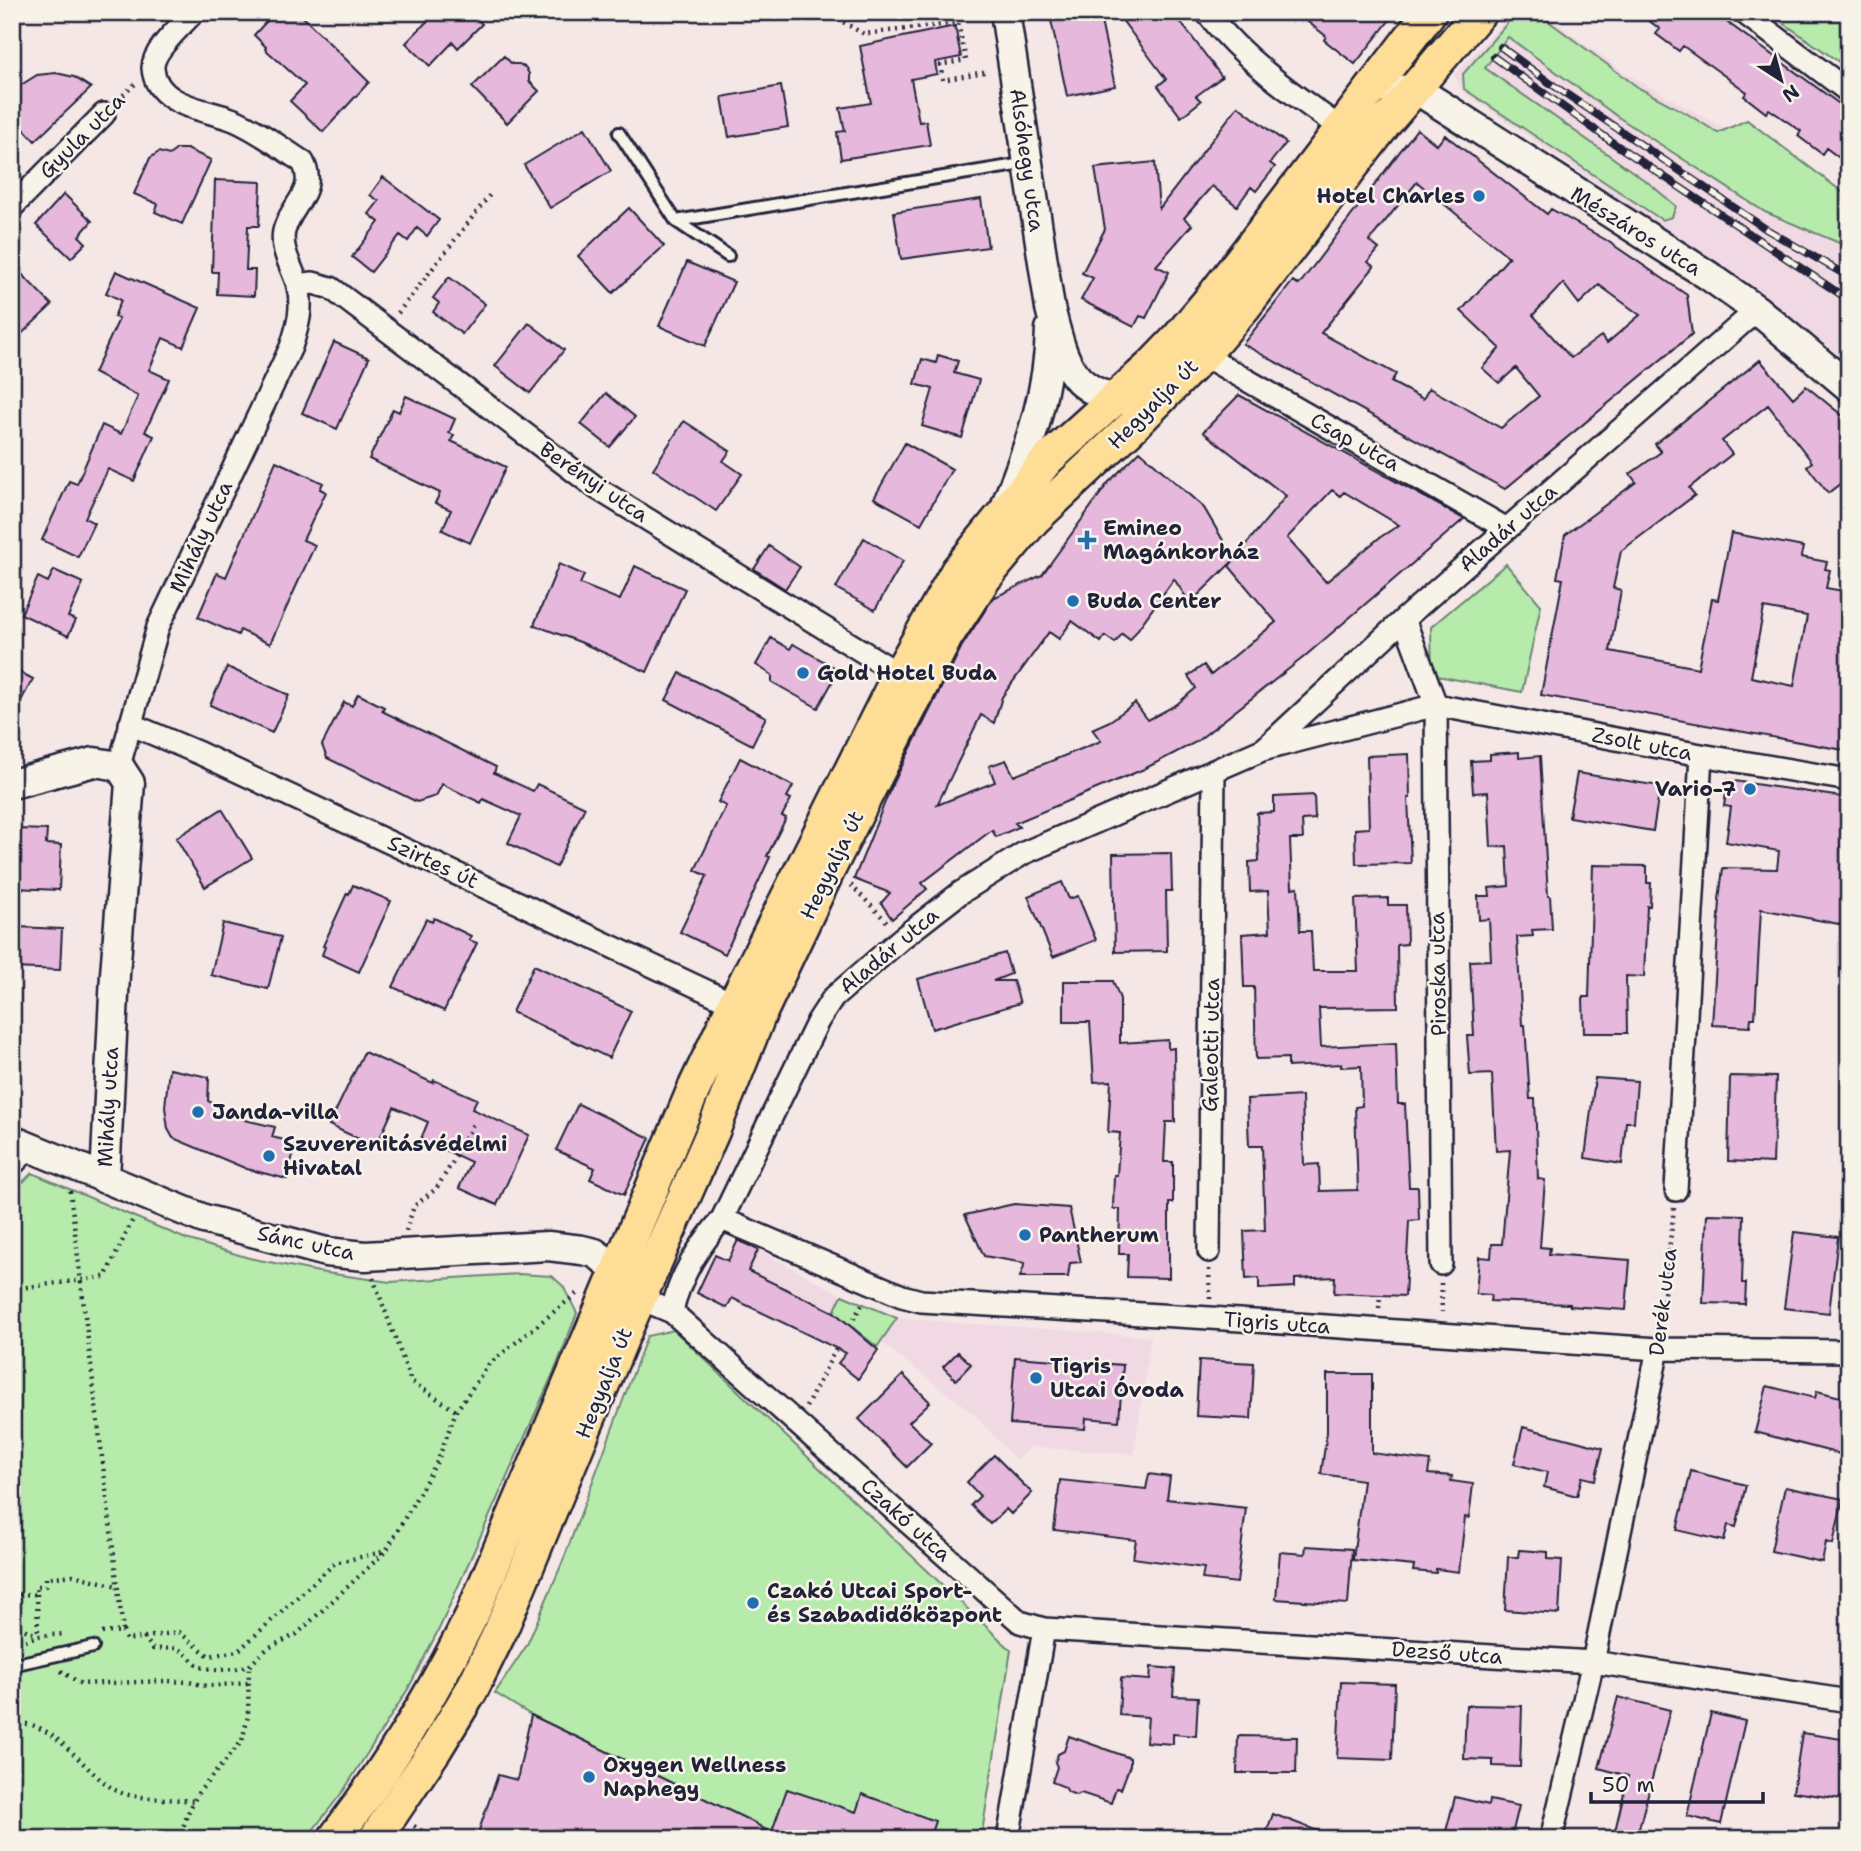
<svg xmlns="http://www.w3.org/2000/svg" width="1861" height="1851" font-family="'Shantell Sans',sans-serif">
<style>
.built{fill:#f0d9e3}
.green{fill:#b7ebac;stroke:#6c8674;stroke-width:2}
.building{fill:#e6b9dc;stroke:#22223b;stroke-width:2;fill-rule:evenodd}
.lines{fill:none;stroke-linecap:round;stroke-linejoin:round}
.lane-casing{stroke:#22223b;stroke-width:16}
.street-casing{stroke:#22223b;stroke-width:26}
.secondary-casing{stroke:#22223b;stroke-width:33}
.primary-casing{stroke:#22223b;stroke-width:37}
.path{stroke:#22223b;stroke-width:4.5;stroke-dasharray:2 5;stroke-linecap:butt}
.lane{stroke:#f7f3e8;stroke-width:10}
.street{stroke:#f7f3e8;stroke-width:21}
.secondary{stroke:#f7f3e8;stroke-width:28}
.primary{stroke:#fedd96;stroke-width:32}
.rail-casing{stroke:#22223b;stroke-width:8}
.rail{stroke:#f7f3e8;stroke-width:5;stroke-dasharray:16;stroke-linecap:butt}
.poi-dot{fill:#1f6fb2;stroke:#f7f3e8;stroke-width:2.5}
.labels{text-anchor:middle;stroke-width:5;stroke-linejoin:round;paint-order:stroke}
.street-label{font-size:21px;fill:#22223b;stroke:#f7f3e8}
.poi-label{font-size:21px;font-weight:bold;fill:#22223b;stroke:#f7f3e8;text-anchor:start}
</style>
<rect width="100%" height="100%" fill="#f4e7e6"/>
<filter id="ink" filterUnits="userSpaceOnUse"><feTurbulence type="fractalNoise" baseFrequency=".0143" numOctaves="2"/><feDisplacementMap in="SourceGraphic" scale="14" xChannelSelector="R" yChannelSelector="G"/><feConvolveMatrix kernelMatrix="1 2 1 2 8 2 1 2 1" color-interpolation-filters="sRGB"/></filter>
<g filter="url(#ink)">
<path class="built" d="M1513,12H1541L1627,74L1722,127L1849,241V364L1781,309L1463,92L1454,75Z
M758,1250L842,1295L834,1312L748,1271Z
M897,1318L1151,1337L1134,1454L1031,1447L1016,1460L973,1413L881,1342Z"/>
<path class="green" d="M1517,12H1536L1639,88L1686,113L1718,133L1747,120L1849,197V247L1765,212L1618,117L1508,37L1485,68L1650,184L1676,206L1672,217L1662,220L1464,89L1463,74Z
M1768,12H1849V69Z
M1506,564L1541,605L1522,692L1432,675L1431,627Z
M32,1173L186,1239L249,1258L319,1272L390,1282L518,1274L552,1276L563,1286L577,1313L556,1367L440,1627L408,1689L344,1790L306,1839H12V1193Z
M842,1295L897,1318L877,1347L834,1312Z
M674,1330L1011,1650L981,1839H783L753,1822L531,1715L495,1693L527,1645L563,1561L647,1336Z"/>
<path class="building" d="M275,12H298L369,82L323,132L290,101L305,85L265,49L266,47L254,35Z
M436,12H470L482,24L458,48L453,42L430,66L406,43Z
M1085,12H1099L1115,86L1067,96L1051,20Z
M1116,12H1173L1222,77L1196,96L1201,101L1181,117L1158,86L1166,79Z
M1316,12H1396L1355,64L1324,40L1326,36L1308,22Z
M1637,12H1713L1849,111V165L1826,148L1822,154L1798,136L1801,131L1769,109L1766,113L1744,96L1747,92L1683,46L1679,51L1656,34L1660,29Z
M955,26L961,57L935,62L937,74L911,79L919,122L926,121L930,145L841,159L837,132L845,131L840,108L871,103L860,46Z
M504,56L512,64H519L526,68L529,74V81L539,91L507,123L472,87Z
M56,73L74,77L91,88L35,141L12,116V93L21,85L37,75Z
M781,86L788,127L729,137L722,97Z
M1238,106L1286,143L1270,163L1275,167L1256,191L1251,187L1237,206L1212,186L1184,218L1192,225L1156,266L1169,272L1146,318L1140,316L1134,327L1081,300L1093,278L1082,273L1105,229L1095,168L1155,162L1159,209Z
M585,128L611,171L550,208L524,165Z
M1417,129L1437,145L1445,135L1547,214L1551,209L1606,240L1687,295L1692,334L1505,489L1243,344L1293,281L1299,285ZM1417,182L1509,257L1461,311L1500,348L1482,368L1499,383L1516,368L1539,396L1501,428L1429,388L1423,399L1391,382L1396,374L1321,333L1374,267L1368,262L1379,249L1369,241ZM1563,283L1579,304L1599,285L1640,315L1607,343L1601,336L1571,358L1533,315Z
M177,149H187L211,160L182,224L155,212L158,204L134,194L150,158L159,152L169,155Z
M383,177L439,220L427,236L417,228L408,241L400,235L371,272L352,257L379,222L369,214L379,201L370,195Z
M215,180L261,182L259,226H248L246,270H255L254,296L217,294L218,272H212Z
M64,194L92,221L79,236L86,243L71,258L36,225Z
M981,199L988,247L901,259L894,212Z
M629,208L664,246L613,293L578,256Z
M687,262L734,282L705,346L659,326Z
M12,264L52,305L12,343Z
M116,271L200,308L183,347L163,338L149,370L169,379L145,432L154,436L134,481L108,469L85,518L94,523L78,557L42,540L69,481L77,484L102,425L121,434L138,396L94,373L119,319L114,317L121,300L106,293Z
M449,277L485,304L462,334L433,312L439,303L433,298Z
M529,323L564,350L530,393L495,366Z
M334,342L369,358L337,429L302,413Z
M938,355L958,361L954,373L979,380L962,438L922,426L933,389L915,384L922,359L936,363Z
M1760,360L1793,398L1806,386L1849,421V477L1828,493L1807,466L1812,462L1768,405L1722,441L1732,454L1689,488L1695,495L1621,551L1613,588L1621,590L1610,651L1698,668L1712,599L1718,600L1731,533L1803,547L1801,557L1827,562L1825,569L1830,570L1826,588L1849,592V751L1541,695L1563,579L1557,578L1565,535L1636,482L1630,474L1661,452L1655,444ZM1764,608L1807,616L1794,686L1751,677Z
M606,393L635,417L610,447L581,424Z
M1239,395L1464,519L1304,657L1196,742L1144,769L1015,823L1019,827L996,837L992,830L922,883L927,889L892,919L881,903L890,893L854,879L889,792L962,646L993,598L1042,575L1108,483L1140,451L1204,508L1234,559L1286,496L1203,432ZM1332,490L1340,496L1344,492L1399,525L1379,538L1326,582L1287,538ZM1234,560L1229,566L1276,622L1211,675L1204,665L1188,676L1196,688L1176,705L1148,720L1135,703L1110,721L1092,729L1101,741L1014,776L1006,760L989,766L995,782L937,805L981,715L994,723L1002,697L1049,632L1059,639L1072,621L1101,642L1105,636L1115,643L1122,634L1130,640L1174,579L1190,603Z
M406,396L455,419L449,433L454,435L451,441L506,467L470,543L442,530L451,510L435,503L440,493L369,459L393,409L399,412Z
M684,421L730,451L723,461L742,474L716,511L653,469Z
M905,443L952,469L921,524L874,498Z
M276,461L323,483L320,489L326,492L303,540L315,545L270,644L240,630L238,635L198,617L217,573L226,577Z
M864,538L903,561L875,610L836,588Z
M769,546L800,567L785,589L754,569Z
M559,564L584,575L580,584L620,600L635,566L685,589L647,672L580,642L534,625Z
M54,570L83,583L68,617L76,620L68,636L21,614L38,577L48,582Z
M771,638L790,649L793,644L839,670L818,708L772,682V675L756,665Z
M227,667L289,695L272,733L210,705Z
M12,668L33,679L12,717Z
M680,673L766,717L752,745L666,700Z
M358,694L384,707L382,711L496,767L494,773L533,791L537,784L585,807L556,867L508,843L521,816L483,799L481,803L442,784L436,796L417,802L327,758L322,745L344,702L352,706Z
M1519,752V758L1540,756L1548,896H1550L1552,929L1532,930L1533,936L1517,937L1522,1025H1525L1530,1099H1535L1538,1179L1545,1180L1540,1247L1550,1248L1549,1254L1630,1260L1626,1310L1570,1306V1304L1490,1301L1491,1295L1476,1294L1479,1257L1491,1258L1492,1244H1502L1510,1150L1496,1151L1492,1074L1470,1075L1467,1036H1474L1470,961L1491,960L1489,919L1479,920L1478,896H1490L1489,888L1509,886L1507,846L1491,847L1488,792L1473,793L1471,761L1490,760V754Z
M1409,754L1410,798H1408L1411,863L1356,864L1355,829L1369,828L1367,756Z
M740,758L793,786L787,797L791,799L782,816L786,818L767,856L770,857L725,954L680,932L707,876L695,870L726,806L718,802Z
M1577,773L1660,786L1653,831L1569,817Z
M1728,780L1849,798V926L1761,909L1755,1018H1751L1750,1027L1712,1025L1720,901L1719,900L1723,868L1777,869L1779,851L1726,842L1731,807L1724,806Z
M1314,795L1315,819L1302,820L1303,839H1290L1292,888L1298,887L1300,931H1311L1313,971H1358L1355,899L1388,898V905H1406L1407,944L1397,945L1398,1007L1319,1008L1321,1047L1396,1043L1398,1104H1405L1409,1187H1418L1419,1220L1409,1221L1405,1296L1334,1293L1335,1277L1295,1279V1287L1259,1289V1278L1246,1279L1244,1231L1265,1230L1262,1146H1249L1247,1099L1302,1096L1304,1165L1319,1164L1320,1191L1358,1190L1355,1107L1362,1106L1361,1066L1341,1067V1064L1288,1067V1058L1256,1059L1254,987H1244L1242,934L1270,932L1268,891L1250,892L1249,862L1259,861L1257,813L1274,812V797Z
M222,809L252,858L205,887L176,838Z
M17,829L47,830L46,844L61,845L59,890L14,888Z
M1171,853L1172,891H1166L1167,951L1115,952L1113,854Z
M1593,865L1647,866V883H1651L1650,906H1647L1644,977L1626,976L1627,1033H1584L1583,997H1589Z
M1062,882L1069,899L1078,896L1096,940L1053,957L1028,896Z
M353,885L391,901L359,972L322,955L325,947L323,946L347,893L349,894Z
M434,918L471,936L469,940L477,943L444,1011L393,987L426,919L432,922Z
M223,923L281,937L268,989L211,975Z
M16,927L62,929L60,970L14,968Z
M1005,953L1011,974L993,981H1013L1020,1003L932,1029L918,979Z
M534,965L631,1011L609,1058L512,1012Z
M1064,981H1113L1120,999V1043L1168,1040V1049L1174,1048L1175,1122H1166L1164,1162H1173V1203H1169V1278L1127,1277L1128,1254H1119L1120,1209H1113L1114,1175H1117L1120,1133L1108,1132L1111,1081L1094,1082L1090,1022H1064Z
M364,1052L433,1083L434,1080L477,1099L472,1109L529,1135L497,1205L459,1188L471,1162L421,1139L428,1122L394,1107L376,1147L329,1125Z
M169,1069L209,1077L208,1101L245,1120L275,1127L272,1137L296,1143L287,1179L247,1169L173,1138L168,1129L165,1107Z
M1730,1076L1776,1077L1773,1163L1728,1161Z
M1595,1078L1637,1081L1634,1122H1626L1622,1164L1585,1158Z
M578,1104L650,1138L624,1195L590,1179L595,1168L556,1150Z
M1014,1204L1069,1208L1081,1262L1070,1263L1068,1277H1020L1025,1263L984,1256L965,1215Z
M1707,1214L1744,1215L1742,1283H1746L1745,1304L1703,1303Z
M1794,1232L1838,1237L1829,1313L1784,1308Z
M738,1240L758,1250L748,1271L834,1312L878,1350L858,1379L838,1363L846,1353L732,1298L727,1308L697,1293L715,1255L728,1261Z
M958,1352L971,1364L956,1380L943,1367Z
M1015,1357L1123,1365L1119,1421L1086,1418L1085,1429L1010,1424Z
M1199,1360L1254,1363L1251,1419L1196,1416Z
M1327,1374H1372V1453L1430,1461L1428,1474L1452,1476L1451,1481L1473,1484L1469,1518L1465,1517L1459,1572L1436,1569V1573L1413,1571L1414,1566L1353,1560L1363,1480L1321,1474L1327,1432Z
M903,1375L930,1402L909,1422L931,1443L907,1467L859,1419Z
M1767,1386L1815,1398L1817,1391L1848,1399L1841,1427L1846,1428L1840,1454L1755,1432Z
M1523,1427L1603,1448L1595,1480L1582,1477L1577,1496L1544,1487L1547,1472L1514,1464Z
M994,1455L1032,1493L1011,1514L1006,1509L990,1524L971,1505L980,1496L967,1482Z
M1691,1471L1746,1485L1736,1527L1728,1525L1724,1541L1677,1530Z
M1149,1474L1170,1477L1167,1499L1246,1508L1237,1583L1202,1579L1204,1568L1133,1558L1136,1540L1054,1530L1060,1480L1146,1489Z
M1785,1487L1843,1499L1833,1544L1826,1542L1822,1562L1771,1551Z
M1306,1546L1352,1549L1348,1604L1276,1599L1280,1552L1305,1554Z
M1519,1550L1548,1552V1559L1562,1560L1559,1614L1505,1610L1508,1557H1518Z
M1151,1667L1175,1669L1173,1696L1198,1697L1196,1736L1173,1734V1744L1146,1742L1148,1717L1119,1715L1121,1678L1150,1680Z
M1341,1682L1395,1684L1392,1760L1337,1758Z
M1618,1697L1670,1710L1637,1836L1615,1831L1628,1776L1599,1768Z
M1466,1705L1522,1706L1520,1767L1493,1766V1760L1464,1759Z
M1711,1713L1745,1721L1721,1824L1687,1816Z
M531,1715L753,1822L771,1834L787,1789L856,1812L862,1794L935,1821L929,1839H476L498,1775L517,1780Z
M1802,1733L1849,1740V1800L1793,1792Z
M1069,1736L1130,1758V1765L1121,1789L1116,1788L1111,1803L1081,1793L1076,1795L1068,1792L1065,1787L1052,1782L1057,1767L1055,1762L1058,1754L1064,1751Z
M1238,1736L1297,1737L1296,1773H1237Z
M1455,1797L1489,1805L1490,1800L1519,1806L1511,1839H1444Z
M1273,1814L1334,1837L1333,1839H1264Z"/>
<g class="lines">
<defs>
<path id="lane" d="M619,133L676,221L728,256
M676,221L1028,163
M12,1665L93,1647"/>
<path id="street" d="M1206,12C1244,60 1292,94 1342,129
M1743,12L1849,92
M12,207L104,114
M298,285L313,283L331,288L598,489L899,674
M1203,355L1507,529
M1404,619L1436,705L1441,1264
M130,724L199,753L734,1004
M1264,749L1404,619L1757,310
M119,766L158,627L291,347C298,326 304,306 297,283C292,267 280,249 284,231C290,205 318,192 303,162C281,148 258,130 234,120C207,109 156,107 153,68C152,51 182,25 194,12
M12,1165L30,1147
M1676,1190L1701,755
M722,1219L902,1296L921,1301L1210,1318L1658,1349L1849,1351
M1209,1251L1214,773
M639,1298L672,1312L1020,1622L1044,1629L1593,1662L1849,1701
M672,1312C679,1276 699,1246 722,1219L818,1021L833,998L902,938L960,893L1024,853L1262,750L1436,705L1701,755L1849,780
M1008,1839L1044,1629
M1551,1839L1593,1662L1658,1349"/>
<path id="secondary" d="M1005,12L1050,308C1064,361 1069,395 1132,401
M1393,92L1414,88L1709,276L1757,310L1849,387
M1007,502C1030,445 1049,391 1050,329
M12,784L94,762L119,766L130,783L115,974L105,1179
M12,1140L204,1219L326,1252L365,1256L548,1246L582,1250L595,1253L617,1269L631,1288"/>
<path id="primary" d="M334,1839C388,1768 433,1694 472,1615L693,1091L734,1004L899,674L957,571L1047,460L1152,365L1178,338L1214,295L1430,12
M375,1839L435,1750L471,1691L501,1630L626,1329L714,1129L759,1016L827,873L946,637L984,579L1034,519L1134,425L1203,355L1245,306L1387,121L1480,12"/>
</defs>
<use href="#lane" class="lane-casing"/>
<use href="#street" class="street-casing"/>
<use href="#secondary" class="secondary-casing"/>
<use href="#primary" class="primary-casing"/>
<path class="path" d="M825,12L864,34L958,23L966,60L940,65L943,80L989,71
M118,100L135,84
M398,313L492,192
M851,885L889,924
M70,1191L123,1631
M406,1231L414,1206L436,1189L454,1160L473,1124L469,1123
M1209,1269L1210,1299
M373,1278L411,1381L456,1411
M1441,1283L1442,1312
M12,1289L105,1277L134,1217
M1379,1308L1380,1295
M850,1325L863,1303
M1660,1328L1674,1208
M806,1407L837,1347
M37,1594L38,1636
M12,1595L37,1594L36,1586H46V1578L73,1575L117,1586
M12,1624L37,1635
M102,1633L123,1631L126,1640L179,1632L209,1656L238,1651L335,1563L382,1552
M144,1637L153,1649L175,1648L182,1651L200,1667L217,1670L236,1669L249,1666L268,1648L297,1634L386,1551L438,1460L456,1411L489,1364L580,1291
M12,1645L38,1636L65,1634
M61,1671L81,1684L167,1681L189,1682L206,1686L249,1683
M12,1724C54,1716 85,1776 119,1792C134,1799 176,1799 194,1801
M414,1826L435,1839
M179,1839L188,1813L198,1793L242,1741L248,1716L249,1666"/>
<use href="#lane" class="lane"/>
<use href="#street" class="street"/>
<use href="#secondary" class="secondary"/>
<use href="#primary" class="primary"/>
<defs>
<path id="rail" d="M1501,47L1550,83L1766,229L1849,277
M1494,57L1612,142L1849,300"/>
</defs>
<use href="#rail" class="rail-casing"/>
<use href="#rail" class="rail"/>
</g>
</g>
<g class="poi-dot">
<circle cx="1479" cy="196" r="7"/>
<path d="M1083.5 529.5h7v7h7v7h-7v7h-7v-7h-7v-7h7z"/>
<circle cx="1073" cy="601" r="7"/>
<circle cx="803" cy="673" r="7"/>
<circle cx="1750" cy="789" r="7"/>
<circle cx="198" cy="1112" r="7"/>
<circle cx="269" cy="1156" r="7"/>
<circle cx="1025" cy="1235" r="7"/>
<circle cx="1036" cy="1378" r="7"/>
<circle cx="753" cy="1603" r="7"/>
<circle cx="589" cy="1777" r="7"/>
</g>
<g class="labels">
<g class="street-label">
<text transform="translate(82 136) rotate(-45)" y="7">Gyula utca</text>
<text transform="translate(1027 160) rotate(82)" y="7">Alsóhegy utca</text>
<text transform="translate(1636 231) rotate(32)" y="7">Mészáros utca</text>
<text transform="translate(1153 404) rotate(-45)" y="7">Hegyalja út</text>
<text transform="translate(1355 442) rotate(29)" y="7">Csap utca</text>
<text transform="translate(594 482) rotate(34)" y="7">Berényi utca</text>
<text transform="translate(1508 528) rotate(-41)" y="7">Aladár utca</text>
<text transform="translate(201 537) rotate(-65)" y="7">Mihály utca</text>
<text transform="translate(1642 744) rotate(11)" y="7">Zsolt utca</text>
<text transform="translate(433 862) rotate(25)" y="7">Szirtes út</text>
<text transform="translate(832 865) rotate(-64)" y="7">Hegyalja út</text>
<text transform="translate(889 951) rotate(-40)" y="7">Aladár utca</text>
<text transform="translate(1438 974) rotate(-91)" y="7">Piroska utca</text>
<text transform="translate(1211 1045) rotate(-89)" y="7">Galeotti utca</text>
<text transform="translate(108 1107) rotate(-87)" y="7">Mihály utca</text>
<text transform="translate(306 1243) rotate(12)" y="7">Sánc utca</text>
<text transform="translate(1663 1302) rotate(-83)" y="7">Derék utca</text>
<text transform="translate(1277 1323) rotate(4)" y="7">Tigris utca</text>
<text transform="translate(604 1383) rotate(-68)" y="7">Hegyalja út</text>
<text transform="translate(906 1520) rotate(42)" y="7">Czakó utca</text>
<text transform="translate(1447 1653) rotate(4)" y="7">Dezső utca</text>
</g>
<g class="poi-label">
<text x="1465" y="203" text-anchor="end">Hotel Charles</text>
<text x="1103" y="535">Emineo<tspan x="1103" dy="24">Magánkorház</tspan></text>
<text x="1087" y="608">Buda Center</text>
<text x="817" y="680">Gold Hotel Buda</text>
<text x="1736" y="796" text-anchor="end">Vario-7</text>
<text x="212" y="1119">Janda-villa</text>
<text x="283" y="1151">Szuverenitásvédelmi<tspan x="283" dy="24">Hivatal</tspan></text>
<text x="1039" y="1242">Pantherum</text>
<text x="1050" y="1373">Tigris<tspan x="1050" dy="24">Utcai Óvoda</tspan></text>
<text x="767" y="1598">Czakó Utcai Sport-<tspan x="767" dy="24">és Szabadidőközpont</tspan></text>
<text x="603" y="1772">Oxygen Wellness<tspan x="603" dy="24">Naphegy</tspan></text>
</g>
</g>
<rect width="1861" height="1851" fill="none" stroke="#f7f3e8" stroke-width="42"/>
<rect x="21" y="21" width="1819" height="1809" fill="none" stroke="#22223b" stroke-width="2.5" filter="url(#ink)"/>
<g transform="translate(1781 80) rotate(144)" stroke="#f7f3e8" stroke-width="5" paint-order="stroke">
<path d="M0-5L12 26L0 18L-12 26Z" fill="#22223b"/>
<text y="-10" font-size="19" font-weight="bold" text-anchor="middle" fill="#22223b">N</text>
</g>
<path d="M1591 1792v10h172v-10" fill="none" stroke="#22223b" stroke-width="3.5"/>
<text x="1602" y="1792" font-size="21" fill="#22223b" stroke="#f7f3e8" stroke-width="5" paint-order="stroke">50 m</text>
</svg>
